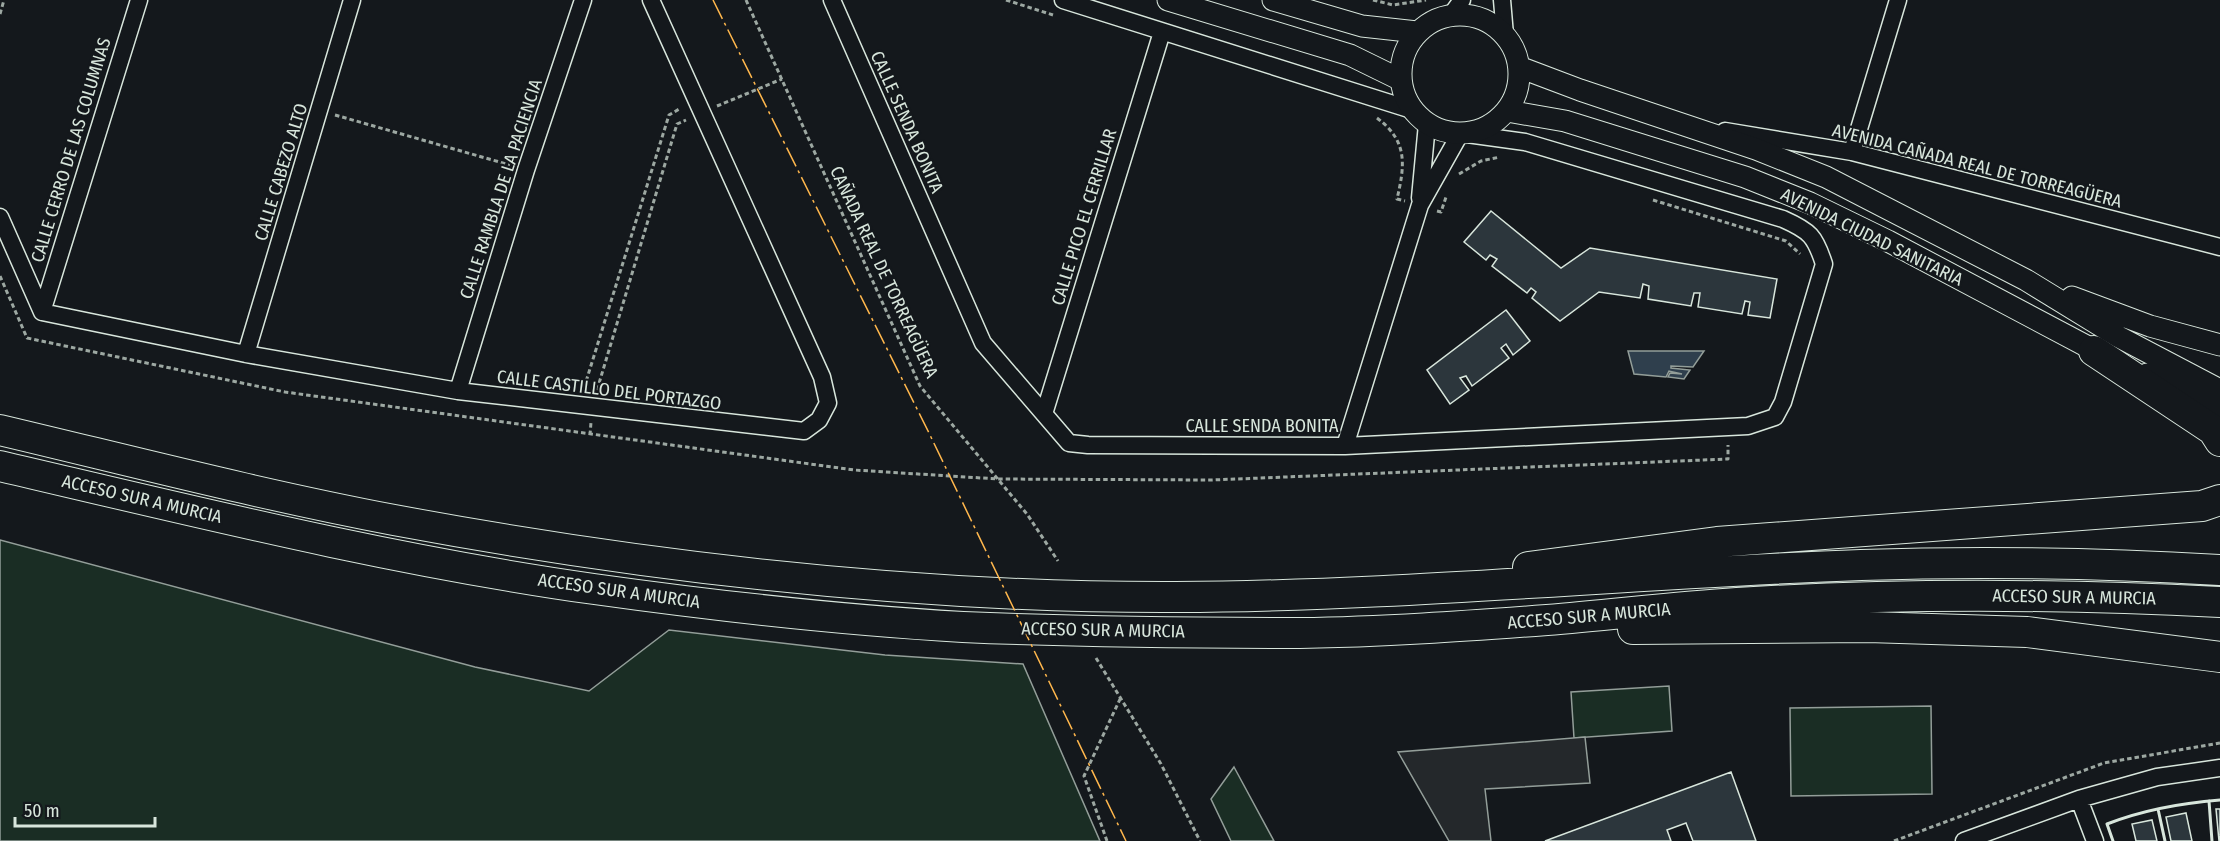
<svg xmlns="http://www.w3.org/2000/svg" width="2220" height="841" font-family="'Fira Sans Condensed',sans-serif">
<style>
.green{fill:#1a2d24;stroke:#939e99;stroke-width:1.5}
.parking{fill:#24282b;stroke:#939e99;stroke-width:1.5}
.water{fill:#2f3f4d;stroke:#939e99;stroke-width:1.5}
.building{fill:#2c363c;stroke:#d8e6dc;stroke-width:1.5}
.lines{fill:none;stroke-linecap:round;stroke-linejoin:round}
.minor-casing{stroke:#d8e6dc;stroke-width:19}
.tertiary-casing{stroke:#d8e6dc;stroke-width:23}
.motorway-casing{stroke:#d8e6dc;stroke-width:32}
.path{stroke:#9da8a2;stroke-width:3;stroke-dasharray:4.5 3;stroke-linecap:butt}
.minor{stroke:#14181c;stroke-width:16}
.tertiary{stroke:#14181c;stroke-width:21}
.motorway{stroke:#14181c;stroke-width:30}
.wall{stroke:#d8e6dc;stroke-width:3}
.power{stroke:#ffb74d;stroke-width:1.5;stroke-dasharray:21 4.5 3 4.5;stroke-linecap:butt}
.labels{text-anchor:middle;stroke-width:4.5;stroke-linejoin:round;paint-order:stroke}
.street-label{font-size:18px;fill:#d8e6dc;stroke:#14181c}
</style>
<rect width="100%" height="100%" fill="#14181c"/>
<path class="green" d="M0,540L475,667L589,691L669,630L885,655L1023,664L1100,841H0Z
M1669,686L1672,731L1574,738L1571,692Z
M1931,706L1932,794L1791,796L1790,708Z
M1234,767L1274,841H1231L1211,799Z"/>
<path class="parking" d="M1585,737L1590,783L1485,789L1491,841H1449L1398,752Z"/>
<path class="water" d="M1628,351H1704L1693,367L1671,366V368L1690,370L1684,379L1668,377L1670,373L1682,374L1669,371L1666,377L1634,374Z"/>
<path class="building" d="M1491,211L1561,268L1590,248L1777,279L1770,318L1748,315L1750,302L1745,301L1742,314L1698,307L1700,293H1694L1691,306L1648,299L1649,286L1643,284L1640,298L1599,292L1560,321L1532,298L1536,292L1531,288L1527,293L1492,266L1497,259L1490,255L1486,260L1464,242Z
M1506,310L1530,341L1513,355L1506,344L1501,348L1509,358L1472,386L1466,376L1460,378L1469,390L1450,404L1427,370Z
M1731,772L1756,841H1693L1686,823L1667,830L1671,841H1545Z
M2216,809H2220V841H2219Z
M2186,813L2192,841H2171L2166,817Z
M2152,820L2157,841H2136L2132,824Z"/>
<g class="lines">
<defs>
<path id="minor" d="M832,0L983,343L1069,443L1088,445L1345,446L1748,426L1775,417L1783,402L1824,264C1815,236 1810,231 1783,219L1525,142L1467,134
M1063,0L1412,110
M1502,0L1505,35
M1451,15L1462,0
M1725,131L1852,152L2220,247
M1852,152L1898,0
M1420,198L1427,124
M0,217L42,312L246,354L458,391L804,431L819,420L828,403L822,377L651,0
M42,312L139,0
M246,354L352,0
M458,391L526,170L583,0
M1044,414L1162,32
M1345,446L1420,205L1460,134
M2079,799L2095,841
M1964,841L2079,799L2157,777L2220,768"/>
<path id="tertiary" d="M1168,0L1350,55L1401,80
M1273,0L1362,26L1417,32
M1401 74a59 59 0 1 1 118 0a59 59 0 1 1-118 0Z
M1519,67L1580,90L1756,149L1826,177L2026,280L2119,337L2220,390
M1507,111L1565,121L1745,177L1810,203L1888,241L2107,357
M2072,297L2150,326L2220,345
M2147,374L2205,399L2220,408"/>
<path id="motorway" d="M2094,351L2213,430L2220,441
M0,430C131,461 262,495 394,520C652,568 914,598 1176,597C1405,596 1632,573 1861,565C1980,561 2100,563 2220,570
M0,466C197,512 394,561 594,589C716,606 840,620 963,627C1075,632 1188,633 1300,633C1382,632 1465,626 1547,620C1610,615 1674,607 1737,603C1898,593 2059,594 2220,602
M1528,567L1717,542L2202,506L2220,500
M1633,629L1868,627L2027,632L2220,657"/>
</defs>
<use href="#minor" class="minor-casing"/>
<use href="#tertiary" class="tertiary-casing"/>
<use href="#motorway" class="motorway-casing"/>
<path class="path" d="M746,0L920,386L1027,514L1058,561
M1006,0L1053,15
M1373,0L1393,5L1426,0
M0,14L4,0
M717,106L782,79
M335,115L510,165
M1377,118C1408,141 1405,165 1397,199L1405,201
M1459,174L1481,161L1500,157
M1653,200L1786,241L1800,254
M1437,211L1441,212L1446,197
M0,276L27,338L285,392L854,470L998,479L1212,480L1728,459V445
M584,388L669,115L681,108
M597,390L677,124L686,120
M590,435L591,422
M1096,658L1161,764L1200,841
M1107,841L1084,776L1121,697
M1894,841L2104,763L2220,743"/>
<use href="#minor" class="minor"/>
<use href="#tertiary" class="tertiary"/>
<use href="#motorway" class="motorway"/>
<path class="wall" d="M2209,801L2212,841
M2158,809L2165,841
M2113,841L2107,824C2143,810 2182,803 2220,800"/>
<path class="power" d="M713,0L929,433L1126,841"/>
</g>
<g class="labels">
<g class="street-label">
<text transform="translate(907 122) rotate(66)" y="6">CALLE SENDA BONITA</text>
<text transform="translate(71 150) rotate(-73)" y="6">CALLE CERRO DE LAS COLUMNAS</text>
<text transform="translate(1977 166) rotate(14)" y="6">AVENIDA CAÑADA REAL DE TORREAGÜERA</text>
<text transform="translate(281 172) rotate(-73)" y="6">CALLE CABEZO ALTO</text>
<text transform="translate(501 189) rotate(-72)" y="6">CALLE RAMBLA DE LA PACIENCIA</text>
<text transform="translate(1084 217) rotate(-73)" y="6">CALLE PICO EL CERRILLAR</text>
<text transform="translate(1872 237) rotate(26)" y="6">AVENIDA CIUDAD SANITARIA</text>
<text transform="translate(884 272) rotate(65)" y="6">CAÑADA REAL DE TORREAGÜERA</text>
<text transform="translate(609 390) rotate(7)" y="6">CALLE CASTILLO DEL PORTAZGO</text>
<text x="1262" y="432">CALLE SENDA BONITA</text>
<text transform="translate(142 499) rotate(13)" y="6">ACCESO SUR A MURCIA</text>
<text transform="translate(619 591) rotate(8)" y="6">ACCESO SUR A MURCIA</text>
<text transform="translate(2074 597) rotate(1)" y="6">ACCESO SUR A MURCIA</text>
<text transform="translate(1589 616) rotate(-5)" y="6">ACCESO SUR A MURCIA</text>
<text transform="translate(1103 630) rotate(1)" y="6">ACCESO SUR A MURCIA</text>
</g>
</g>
<path d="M15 817v9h140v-9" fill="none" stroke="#d8e6dc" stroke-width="3"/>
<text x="24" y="817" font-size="18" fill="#d8e6dc" stroke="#14181c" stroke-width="4.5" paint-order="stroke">50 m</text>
</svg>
